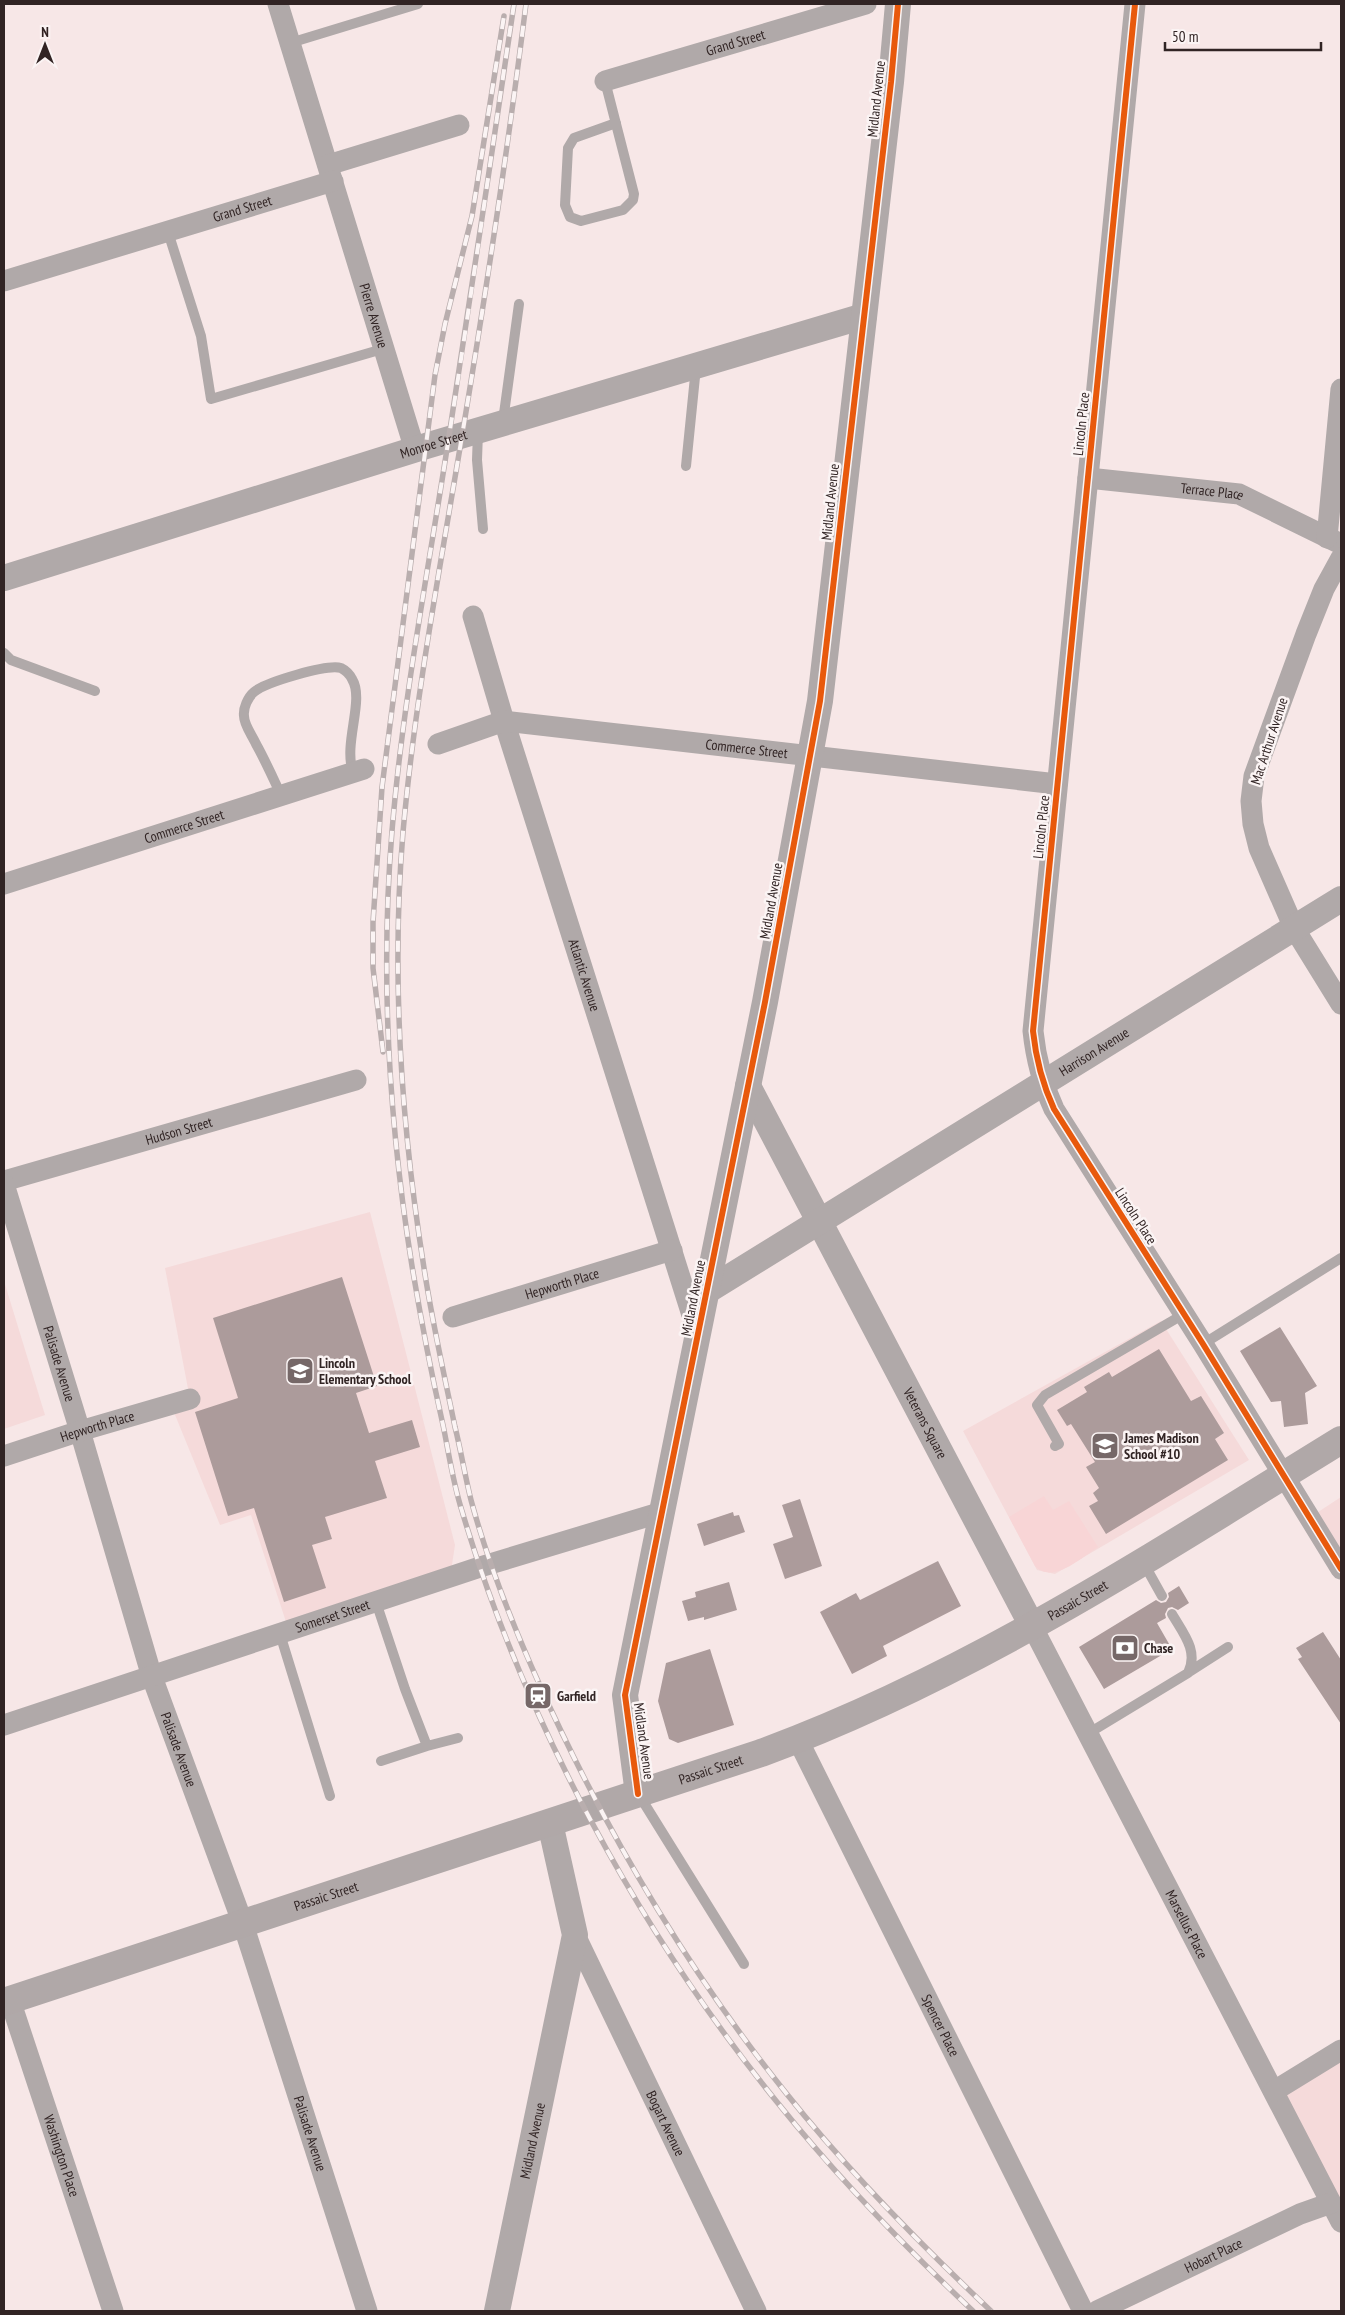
<svg xmlns="http://www.w3.org/2000/svg" width="1345" height="2315" font-family="'PT Sans Narrow',sans-serif">
<style>
.built{fill:#f5dada}
.green{fill:#f8d5d6}
.building{fill:#ac9b9b}
.lines{fill:none;stroke-linecap:round;stroke-linejoin:round}
.service{stroke:#b0a9a9;stroke-width:10}
.minor{stroke:#b0a9a9;stroke-width:21}
.tertiary{stroke:#b0a9a9;stroke-width:26}
.secondary{stroke:#b0a8a8;stroke-width:28}
.rail-casing{stroke:#b9aeae;stroke-width:5.5}
.rail{stroke:#fbf4f4;stroke-width:4;stroke-dasharray:11;stroke-linecap:butt}
.cycleway-casing{stroke:#fbf4f4;stroke-width:9}
.cycleway{stroke:#e8590c;stroke-width:6}
.labels{text-anchor:middle;stroke-width:5;stroke-linejoin:round;paint-order:stroke}
.street-label{font-size:14px;fill:#312424;stroke:#fbf4f4}
.poi-label{font-size:14px;font-weight:bold;fill:#312424;stroke:#fbf4f4;text-anchor:start}
</style>
<rect width="100%" height="100%" fill="#f7e7e7"/>
<path class="built" d="M370,1212L455,1545L450,1578L289,1631L251,1515L220,1525L171,1405L190,1399L165,1268Z
M4,1281L45,1415L4,1429Z
M1161,1321L1249,1460L1055,1574L1037,1570L963,1431Z
M1341,1497V1563L1312,1516Z
M1341,2056V2221L1282,2093Z"/>
<path class="green" d="M1044,1496L1053,1510L1069,1501L1098,1547C1082,1557 1053,1585 1035,1566L1009,1517Z"/>
<path class="building" d="M342,1277L377,1386L356,1393L369,1433L412,1420L420,1447L375,1461L387,1498L325,1517L332,1539L312,1545L326,1588L284,1602L254,1508L228,1516L195,1412L238,1398L213,1318Z
M1280,1327L1317,1386L1305,1393L1308,1424L1284,1427L1281,1401L1271,1402L1240,1351Z
M1159,1349L1191,1401L1201,1396L1224,1433L1215,1439L1228,1460L1106,1534L1089,1506L1098,1501L1093,1493L1099,1488L1086,1467L1095,1462L1071,1424L1067,1426L1057,1410L1087,1392L1084,1387L1109,1372L1112,1377Z
M800,1499L822,1566L785,1579L773,1544L793,1537L782,1505Z
M733,1512L734,1516L739,1515L745,1532L704,1546L697,1524Z
M938,1561L961,1606L883,1646L887,1656L852,1674L820,1612L856,1593L860,1600Z
M729,1582L737,1610L704,1620V1617L688,1621L682,1601L696,1597L695,1592Z
M1179,1586L1189,1603L1178,1610L1172,1607L1168,1608L1165,1614L1166,1618L1157,1623L1172,1649L1104,1689L1079,1647L1156,1600L1161,1603L1166,1602L1169,1597L1168,1593Z
M1323,1632L1341,1660V1724L1298,1659L1302,1657L1296,1648Z
M710,1649L734,1725L678,1743L669,1739L658,1701L666,1663Z"/>
<g class="lines">
<path class="service" d="M290,43L418,4
M605,81L634,194L633,200L623,210L581,221L570,217L565,205L568,148L574,138L616,123
M168,232L201,336L211,399L386,348
M503,421L519,304
M478,432L477,460L483,529
M686,466L696,367
M4,653L11,660L95,691
M281,795C273,778 265,760 256,744C252,735 244,725 244,716C243,708 248,697 254,692C266,682 327,664 341,668C345,670 350,675 352,679C365,700 343,743 353,772
M1203,1344L1341,1258
M1055,1446L1059,1444L1037,1405L1045,1395L1184,1314
M1143,1562L1162,1596
M376,1602L405,1689L427,1746L381,1761
M280,1634L330,1796
M1189,1672L1228,1647
M1089,1733L1188,1673C1199,1651 1183,1633 1172,1614
M427,1746L458,1738
M639,1795L744,1964"/>
<g class="minor">
<path id="s1" d="M278,4L415,450"/>
<path d="M1135,4L1033,1031C1036,1060 1042,1083 1054,1109L1203,1344L1341,1569"/>
<path id="s2" d="M605,81L866,4"/>
<path d="M328,165L459,125"/>
<path id="s3" d="M4,281L333,181"/>
<path id="s4" d="M1088,478L1239,494L1341,544"/>
<path d="M1327,538L1341,389"/>
<path d="M1341,558L1324,589L1306,634L1254,776L1251,801L1253,824L1259,848L1294,928L1341,1004"/>
<path id="s5" d="M473,616L504,721L698,1334"/>
<path id="s6" d="M438,744L504,721L1057,784"/>
<path id="s7" d="M4,884L364,769"/>
<path id="s8" d="M4,1181L356,1080"/>
<path id="s9" d="M4,1184L80,1431L152,1677L243,1924L367,2311"/>
<path id="s10" d="M453,1317L672,1250"/>
<path id="s11" d="M4,1456L80,1431L190,1399"/>
<path id="s12" d="M1032,1626L1341,2222"/>
<path id="s13" d="M4,1725L480,1567L662,1512"/>
<path id="s14" d="M798,1740L1083,2311"/>
<path id="s15" d="M575,1935L756,2311"/>
<path id="s16" d="M10,2000L113,2311"/>
<path d="M1274,2091L1341,2050"/>
<path id="s17" d="M1097,2311L1300,2214L1331,2203"/>
</g>
<g class="tertiary">
<path id="s18" d="M4,578L426,446L864,316"/>
<path id="s19" d="M748,1086L1032,1626"/>
<path id="s20" d="M707,1291L1341,899"/>
<path d="M638,1794L625,1695L765,1002L820,701L891,82L898,4"/>
<path id="s21" d="M497,2311L575,1935L550,1823"/>
</g>
<path class="secondary" id="s22" d="M4,2002L761,1753C968,1677 1154,1555 1341,1440"/>
<defs>
<path id="rail" d="M514,4C492,148 472,292 449,436C429,567 403,698 392,831C380,976 389,1123 412,1266C421,1320 431,1372 443,1425C449,1454 453,1483 462,1511C524,1720 640,1933 777,2102C837,2177 904,2246 973,2311
M526,4C508,148 486,292 462,436C440,568 415,699 403,832C391,977 401,1124 424,1268C432,1321 444,1374 455,1427C461,1451 465,1476 471,1500C492,1578 527,1660 562,1733C623,1860 697,1982 786,2093C848,2171 918,2242 991,2311
M383,1052L373,968V922L379,833L382,787L435,375L445,324L472,216L504,16"/>
</defs>
<use href="#rail" class="rail-casing"/>
<use href="#rail" class="rail"/>
<defs>
<path id="cycleway" d="M1135,4L1033,1031C1036,1060 1042,1083 1054,1109L1203,1344L1341,1569
M638,1794L625,1695L765,1002L820,701L891,82L898,4"/>
</defs>
<use href="#cycleway" class="cycleway-casing"/>
<use href="#cycleway" class="cycleway"/>
</g>
<defs>
<symbol id="school-square" viewBox="-11 -11 22 22"><rect x="-9" y="-9" width="18" height="18" rx="4" fill="#766868" stroke="#fbf4f4"/><path d="M0-5L7-2L0 1L-7-2ZM-4 1L0 2.5L4 1V4Q0 6-4 4Z" fill="#fff"/></symbol>
<symbol id="bank-square" viewBox="-11 -11 22 22"><rect x="-9" y="-9" width="18" height="18" rx="4" fill="#766868" stroke="#fbf4f4"/><path d="M-6-4H6V4H-6ZM0-2.3a2.3 2.3 0 1 0 0 4.6a2.3 2.3 0 1 0 0-4.6Z" fill="#fff"/></symbol>
<symbol id="station-square" viewBox="-11 -11 22 22"><rect x="-9" y="-9" width="18" height="18" rx="4" fill="#766868" stroke="#fbf4f4"/><path d="M-3-6H3Q5-6 5-4V2Q5 4 3 4L4.5 6H3L1.5 4h-3L-3 6H-4.5L-3 4Q-5 4-5 2V-4Q-5-6-3-6ZM-3.5-4v3h7v-3ZM-3.5 1v1.5H-2V1ZM2 1v1.5H3.5V1Z" fill="#fff"/></symbol>
</defs>
<g fill-rule="evenodd">
<use href="#school-square" x="284" y="1355" width="32" height="32"/>
<use href="#school-square" x="1089" y="1430" width="32" height="32"/>
<use href="#bank-square" x="1109" y="1632" width="32" height="32"/>
<use href="#station-square" x="522" y="1680" width="32" height="32"/>
</g>
<g class="labels">
<g class="street-label">
<text dy="5" stroke="none"><textPath href="#s2" startOffset="136">Grand Street</textPath></text>
<text transform="translate(876 99) rotate(-84)" y="5">Midland Avenue</text>
<text dy="5" stroke="none"><textPath href="#s3" startOffset="249">Grand Street</textPath></text>
<text dy="5" stroke="none"><textPath href="#s1" startOffset="326">Pierre Avenue</textPath></text>
<text transform="translate(1081 424) rotate(-84)" y="5">Lincoln Place</text>
<text dy="5" stroke="none"><textPath href="#s18" startOffset="450">Monroe Street</textPath></text>
<text dy="5" stroke="none"><textPath href="#s4" startOffset="125">Terrace Place</textPath></text>
<text transform="translate(830 502) rotate(-84)" y="5">Midland Avenue</text>
<text transform="translate(1269 741) rotate(-72)" y="5">Mac Arthur Avenue</text>
<text dy="5" stroke="none"><textPath href="#s6" startOffset="314">Commerce Street</textPath></text>
<text dy="5" stroke="none"><textPath href="#s7" startOffset="189">Commerce Street</textPath></text>
<text transform="translate(1041 827) rotate(-84)" y="5">Lincoln Place</text>
<text transform="translate(771 901) rotate(-80)" y="5">Midland Avenue</text>
<text dy="5" stroke="none"><textPath href="#s5" startOffset="376">Atlantic Avenue</textPath></text>
<text dy="5" stroke="none"><textPath href="#s20" startOffset="455">Harrison Avenue</textPath></text>
<text dy="5" stroke="none"><textPath href="#s8" startOffset="182">Hudson Street</textPath></text>
<text transform="translate(1136 1216) rotate(57)" y="5">Lincoln Place</text>
<text dy="5" stroke="none"><textPath href="#s10" startOffset="114">Hepworth Place</textPath></text>
<text transform="translate(693 1298) rotate(-79)" y="5">Midland Avenue</text>
<text dy="5" stroke="none"><textPath href="#s9" startOffset="188">Palisade Avenue</textPath></text>
<text dy="5" stroke="none"><textPath href="#s19" startOffset="381">Veterans Square</textPath></text>
<text dy="5" stroke="none"><textPath href="#s11" startOffset="98">Hepworth Place</textPath></text>
<text dy="5" stroke="none"><textPath href="#s22" startOffset="1149">Passaic Street</textPath></text>
<text dy="5" stroke="none"><textPath href="#s13" startOffset="346">Somerset Street</textPath></text>
<text transform="translate(644 1741) rotate(82)" y="5">Midland Avenue</text>
<text dy="5" stroke="none"><textPath href="#s9" startOffset="592">Palisade Avenue</textPath></text>
<text dy="5" stroke="none"><textPath href="#s22" startOffset="744">Passaic Street</textPath></text>
<text dy="5" stroke="none"><textPath href="#s22" startOffset="339">Passaic Street</textPath></text>
<text dy="5" stroke="none"><textPath href="#s12" startOffset="336">Marsellus Place</textPath></text>
<text dy="5" stroke="none"><textPath href="#s14" startOffset="319">Spencer Place</textPath></text>
<text dy="5" stroke="none"><textPath href="#s15" startOffset="209">Bogart Avenue</textPath></text>
<text dy="5" stroke="none"><textPath href="#s9" startOffset="998">Palisade Avenue</textPath></text>
<text dy="5" stroke="none"><textPath href="#s21" startOffset="174">Midland Avenue</textPath></text>
<text dy="5" stroke="none"><textPath href="#s16" startOffset="164">Washington Place</textPath></text>
<text dy="5" stroke="none"><textPath href="#s17" startOffset="129">Hobart Place</textPath></text>
</g>
<g class="poi-label">
<text x="319" y="1368">Lincoln<tspan x="319" dy="16">Elementary School</tspan></text>
<text x="1124" y="1443">James Madison<tspan x="1124" dy="16">School #10</tspan></text>
<text x="1144" y="1653">Chase</text>
<text x="557" y="1701">Garfield</text>
</g>
</g>
<rect width="1345" height="2315" fill="none" stroke="#312424" stroke-width="10"/>
<g transform="translate(45 45)" stroke="#fbf4f4" stroke-width="4" paint-order="stroke">
<path d="M0-4L9 19L0 12L-9 19Z" fill="#312424"/>
<text y="-8" font-size="14" font-weight="bold" text-anchor="middle" fill="#312424">N</text>
</g>
<path d="M1165 42v8h156v-8" fill="none" stroke="#312424" stroke-width="2.5"/>
<text x="1172" y="42" font-size="15" fill="#312424" stroke="#fbf4f4" stroke-width="4" paint-order="stroke">50 m</text>
</svg>
